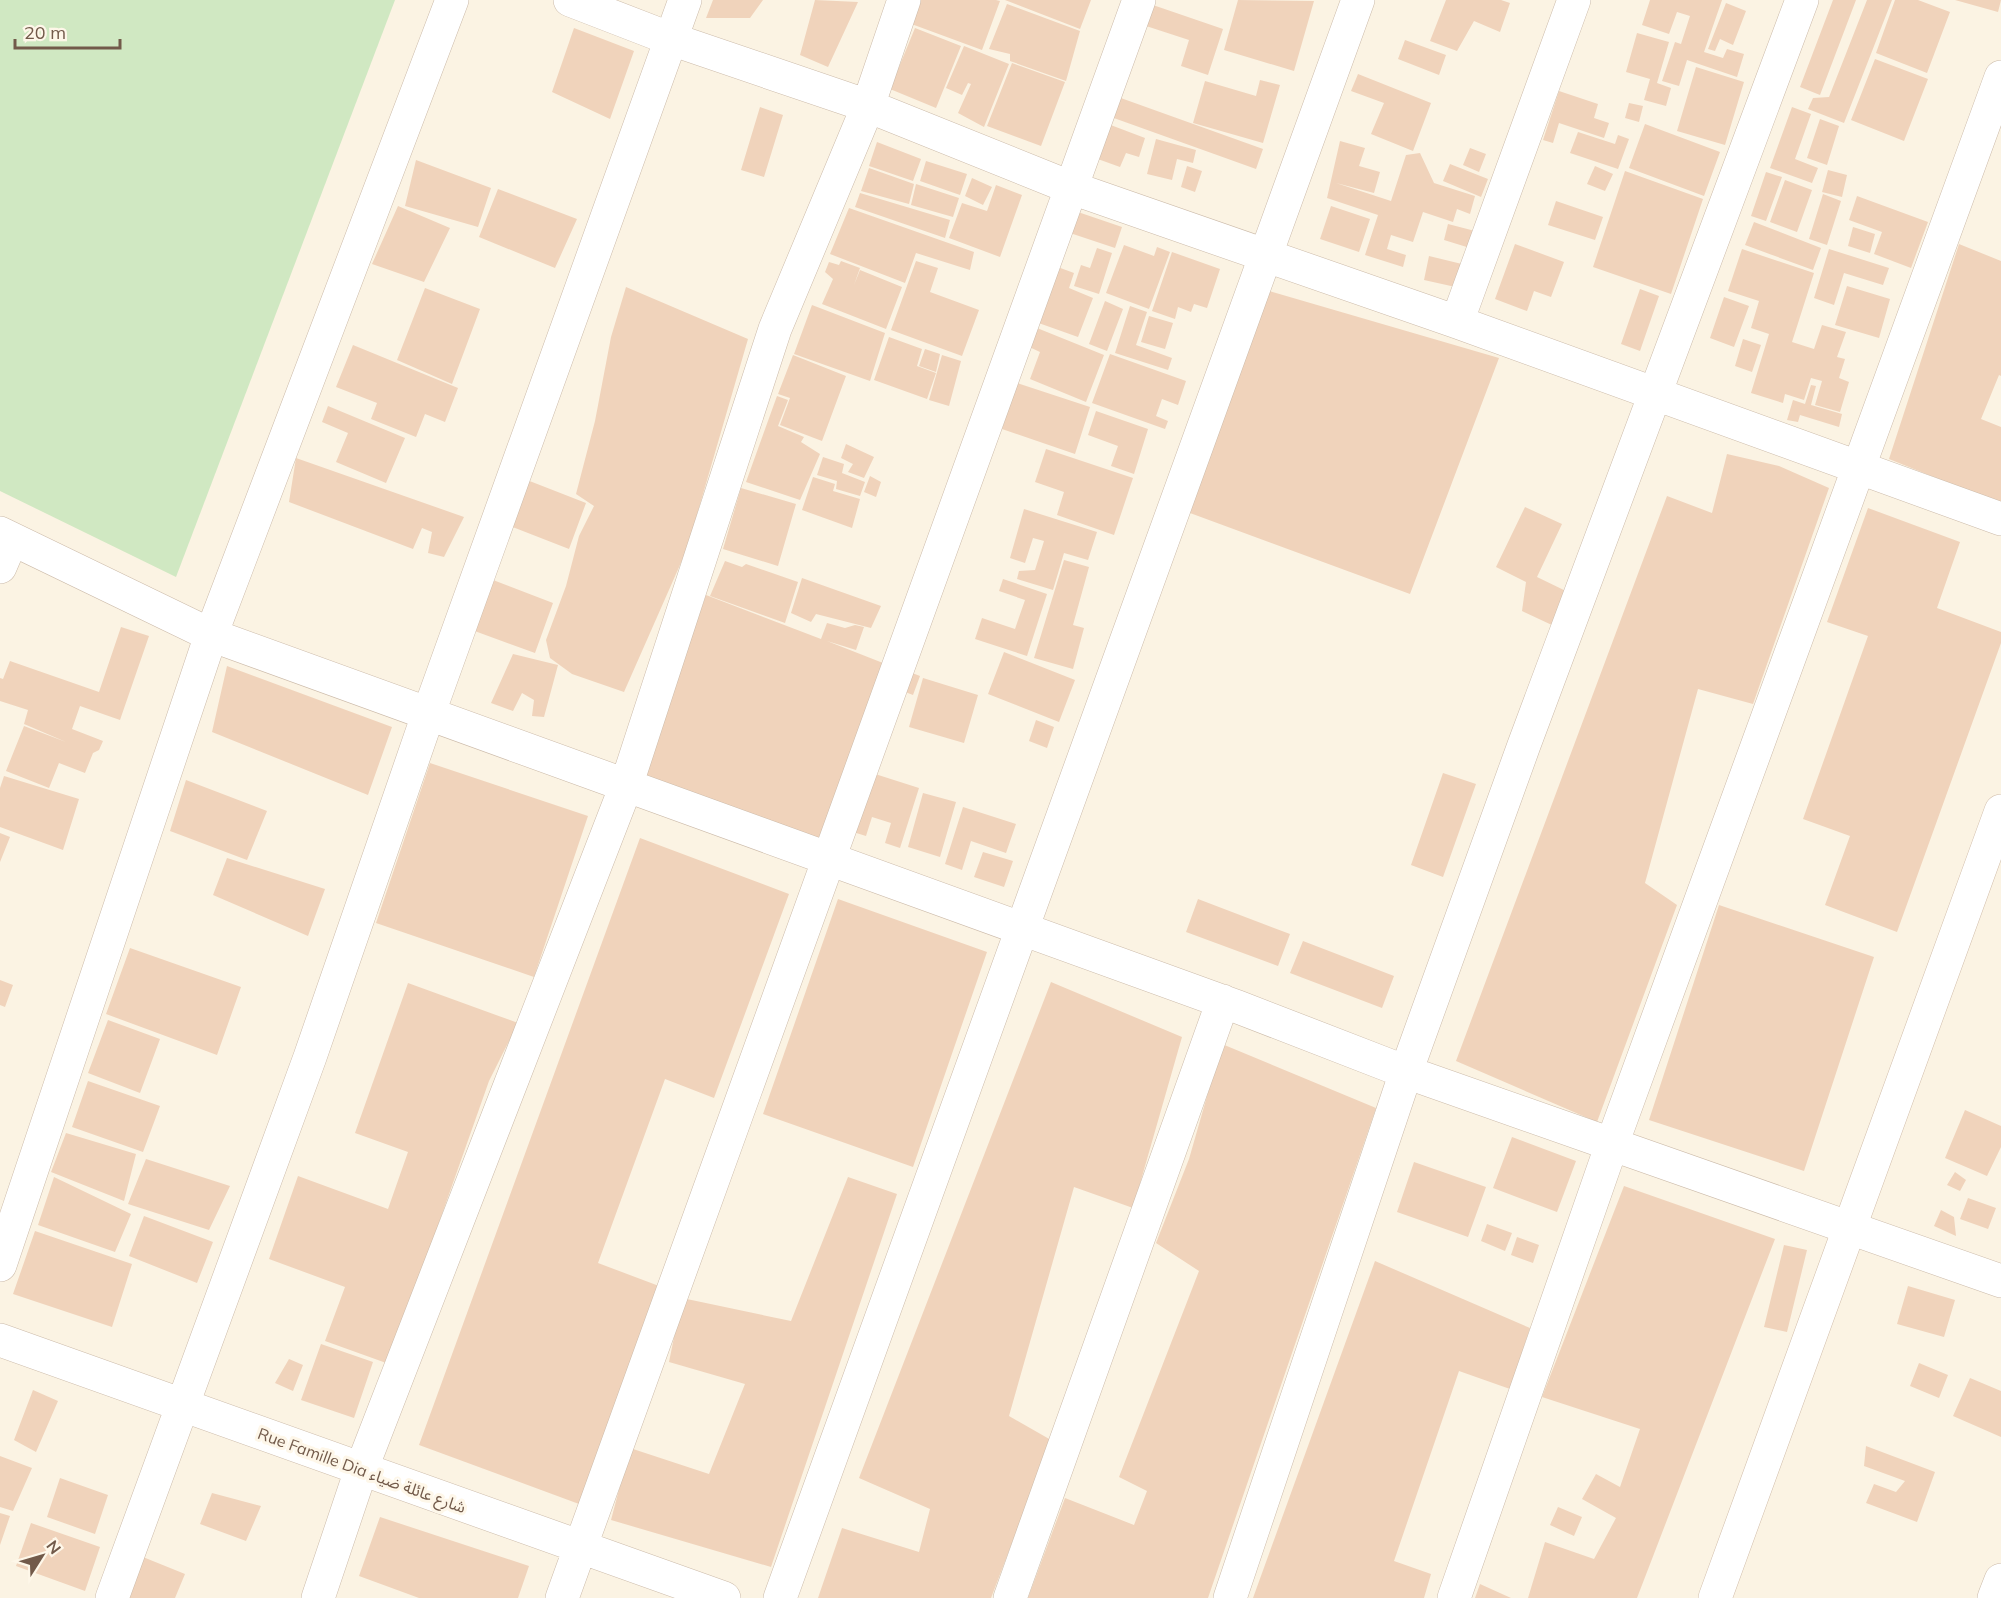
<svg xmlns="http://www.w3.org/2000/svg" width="2001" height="1598" font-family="Mulish,'Noto Sans Arabic',sans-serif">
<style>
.green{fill:#d0e8c2}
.building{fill:#f0d3bb}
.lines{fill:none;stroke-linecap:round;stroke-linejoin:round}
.street-casing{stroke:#cba;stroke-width:34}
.secondary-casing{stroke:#d1bdaa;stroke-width:34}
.street{stroke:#fff;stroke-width:33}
.secondary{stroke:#fff;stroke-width:33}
.labels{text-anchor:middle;stroke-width:6;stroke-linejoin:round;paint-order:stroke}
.street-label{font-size:16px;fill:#725a4a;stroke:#fef7e9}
</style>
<rect width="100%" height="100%" fill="#fbf3e3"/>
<path class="green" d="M0,0H395L176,577L0,491Z"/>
<path class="building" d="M713,0H763L750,18H706Z
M815,0L858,2L828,67L800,55Z
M915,0H996L1000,1L982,50L906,22Z
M1005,0H1091L1080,29Z
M1238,0L1314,1L1294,71L1224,50Z
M1446,0H1501L1510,3L1500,32L1474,21L1457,51L1430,41Z
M1650,0H1722L1704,52L1723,58L1727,49L1744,54L1737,77L1687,60L1679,86L1662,81L1675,42L1681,44L1690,16L1677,12L1669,34L1642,25Z
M1833,0H1856L1820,95L1800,87Z
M1867,0H1892L1844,123L1808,109L1813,98L1829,97Z
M1895,0H1918L1950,12L1927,73L1876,53Z
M1955,0H2001L1998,12Z
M1726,3L1746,11L1733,45L1720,39L1715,51L1708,49Z
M1007,4L1080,31L1066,81L1010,61V54L989,49Z
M1150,4L1223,29L1208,75L1181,66L1189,40L1143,25Z
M574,28L634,51L610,119L552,92Z
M915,28L961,46L936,108L890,89Z
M1637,33L1669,42L1657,83L1671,88L1666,106L1644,100L1650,79L1626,72Z
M1405,40L1446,55L1439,75L1398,59Z
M964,46L1009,64L984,127L958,113L971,84L968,83L962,95L946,88Z
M1875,59L1928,79L1904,141L1851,120Z
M1012,63L1065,82L1041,146L987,126Z
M1696,67L1744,82L1725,145L1677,131Z
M1358,74L1431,103L1413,151L1371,134L1384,103L1351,91Z
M1260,80L1280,85L1263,143L1193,123L1205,81L1256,96Z
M1559,91L1598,104L1594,118L1609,123L1604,138L1559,123L1553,143L1543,140Z
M1118,97L1263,149L1256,169L1111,117Z
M1629,103L1643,106L1639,122L1625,118Z
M760,107L783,115L764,177L741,170Z
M1792,107L1811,114L1795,159L1818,168L1812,183L1770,168Z
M1820,119L1839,126L1827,165L1807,158Z
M1108,124L1145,138L1139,157L1126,153L1120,167L1095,158Z
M1645,124L1720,152L1704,196L1629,168Z
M1578,132L1615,144L1618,135L1629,139L1618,169L1570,153Z
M1156,139L1196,150L1193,163L1177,159L1172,180L1147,174Z
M1340,141L1365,148L1359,166L1380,172L1374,193L1336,183L1391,201L1406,155L1420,153L1434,183L1475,196L1470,214L1457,209L1453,222L1423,212L1413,242L1391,235L1387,249L1406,255L1403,267L1365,255L1378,215L1327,198Z
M877,142L921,159L913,181L869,166Z
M1470,148L1486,154L1479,172L1463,165Z
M416,160L491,188L478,227L405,206Z
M926,161L967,174L960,195L920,181Z
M1450,164L1488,179L1481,197L1443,181Z
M1187,166L1202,171L1195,192L1181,187Z
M1595,166L1613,174L1605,191L1587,184Z
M869,168L914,184L909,204L861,191Z
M1828,170L1847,175L1842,197L1822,192Z
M1625,171L1703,199L1671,294L1593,267Z
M1766,172L1782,177L1766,221L1751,216Z
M972,178L992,187L983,205L965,196Z
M1785,180L1812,190L1797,232L1770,222Z
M916,184L959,198L953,217L911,205Z
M996,185L1022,195L1000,257L949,238L962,203L987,211Z
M498,189L577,219L555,268L479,237Z
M860,193L950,220L945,238L855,207Z
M1823,194L1841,201L1827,245L1809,239Z
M1857,196L1928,222L1911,268L1874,254L1882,232L1849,220Z
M1556,201L1603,217L1595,240L1548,225Z
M398,206L450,228L424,282L372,264Z
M1331,206L1370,219L1359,252L1320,239Z
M849,208L974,252L970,270L916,253L905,283L830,254Z
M1075,211L1122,227L1115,248L1067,232Z
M1754,222L1821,248L1813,270L1745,245Z
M1448,224L1475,231L1470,248L1444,240Z
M1853,227L1875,234L1870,253L1848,246Z
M1515,244L1564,262L1551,297L1534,291L1527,311L1495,299Z
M1959,244L2001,261V376L1999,375L1981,419L2001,427V504L1889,459Z
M1124,245L1154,256L1157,247L1170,252L1149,309L1106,293Z
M1097,248L1112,253L1099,294L1074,286L1081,265L1090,268Z
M1742,249L1814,273L1792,342L1814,349L1822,325L1846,332L1837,357L1845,359L1839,378L1849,382L1840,412L1815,405L1822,381L1811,378L1804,400L1785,394L1783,403L1751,393L1769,334L1751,328L1759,301L1728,291Z
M1829,249L1889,268L1883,285L1844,273L1834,305L1814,298Z
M1172,252L1220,269L1207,308L1194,304L1191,312L1178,307L1175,319L1152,311Z
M1429,256L1466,265L1460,288L1424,280Z
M841,261L860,268L854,285L860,270L902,287L886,329L822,304L833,279L825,272L829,262L839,265Z
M916,261L938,268L930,292L979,310L962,356L891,330Z
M1055,266L1074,273L1069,288L1093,298L1078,337L1033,321Z
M1847,286L1890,299L1879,338L1835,325Z
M626,287L748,339L687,549L624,692L572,674L550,658L546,640L566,586L579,536L594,506L576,494L595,421L611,337Z
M425,288L480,309L452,384L397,360Z
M1640,289L1659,296L1640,351L1621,344Z
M1266,290L1499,358L1410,594L1190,513Z
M1724,297L1749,306L1734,347L1710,338Z
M1105,301L1123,309L1107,351L1089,344Z
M812,305L885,333L870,381L794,354Z
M1130,306L1147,312L1136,345L1172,358L1168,370L1115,353Z
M1149,316L1173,323L1165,349L1141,342Z
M1032,326L1104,355L1086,402L1030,379L1040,352L1025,345Z
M889,337L922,349L917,366L936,373L927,399L874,380Z
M1743,339L1761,345L1752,372L1735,366Z
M353,345L458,388L445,422L425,414L416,437L371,419L377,403L336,387Z
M925,349L940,354L936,372L919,366Z
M1110,354L1186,381L1178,405L1162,399L1156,416L1168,421L1165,429L1092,403Z
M793,355L846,376L822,441L780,425L790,398L778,394Z
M942,355L961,361L949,406L929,400Z
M1017,383L1090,407L1075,454L1002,429Z
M1811,385L1816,386L1811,405L1842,414L1839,427L1800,415L1798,422L1787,420L1793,400L1805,404Z
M777,396L788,400L778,426L804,437L801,442L820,454L800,500L746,482Z
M328,406L405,438L386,483L336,462L348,433L322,422Z
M1096,411L1148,429L1134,474L1111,466L1118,446L1088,435Z
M846,444L874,457L864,478L848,472L853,464L841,458Z
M1046,449L1133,478L1114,535L1057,515L1064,492L1035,482Z
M1727,454L1779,466L1829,488L1753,704L1698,689L1645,883L1677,905L1597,1122L1456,1061L1667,496L1712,513Z
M823,457L844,464L842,473L865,482L860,496L836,489L837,481L817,475Z
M296,458L464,517L444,557L428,553L432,532L422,528L413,549L289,502Z
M870,476L881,482L876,497L864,492Z
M813,477L835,484L833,491L860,499L852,528L802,510Z
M527,480L586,503L569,549L510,526Z
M741,488L796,504L778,566L723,549Z
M1525,507L1562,524L1537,577L1570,593L1554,626L1522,611L1526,582L1496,567Z
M1868,508L1960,542L1937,608L2001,632V643L1897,932L1825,905L1850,836L1803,819L1868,636L1827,622Z
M1024,509L1097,532L1088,560L1064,553L1053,590L1017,579L1019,571L1035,570L1044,541L1033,538L1025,563L1010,558Z
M1064,560L1089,567L1073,625L1084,628L1073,669L1034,658Z
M725,561L742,567L746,564L798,582L785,623L710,596Z
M480,575L553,603L535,653L461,626Z
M802,578L881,606L871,628L816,614L811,622L791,613Z
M1003,579L1047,594L1027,656L975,639L982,618L1015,629L1025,600L999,591Z
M706,595L821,639L827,623L845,628L855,625L864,627L856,650L827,641L883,663L818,845L641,779Z
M121,627L149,636L120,720L80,706L72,729L103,741L99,750L93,753L85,773L59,763L49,788L6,771L24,726L66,742L24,724L28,710L0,701V678L3,679L10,661L99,692Z
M1004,652L1075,680L1059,722L988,694Z
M513,654L558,665L544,717L532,716L534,700L522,693L513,711L491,703Z
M227,666L392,727L368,795L212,732Z
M907,671L920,676L913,695L900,690Z
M923,678L978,695L964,743L909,727Z
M1036,720L1054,727L1047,748L1029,741Z
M430,763L588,816L534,977L376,923Z
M872,773L919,788L900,848L885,843L891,823L872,817L866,836L853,832Z
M1443,773L1476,784L1443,877L1411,865Z
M4,776L79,799L63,850L0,827V788Z
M186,780L267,811L247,860L170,831Z
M923,793L956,802L940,857L908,847Z
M963,807L1016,824L1006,853L971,841L962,870L945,864Z
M0,833L10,837L0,862Z
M640,838L789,894L714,1098L665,1079L598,1263L659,1286L579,1504L419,1445Z
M983,852L1013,861L1004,887L974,877Z
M227,858L325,889L308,936L213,895Z
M838,899L987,952L913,1167L763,1114Z
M1198,899L1290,934L1278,966L1186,932Z
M1719,905L1874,957L1804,1171L1649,1120Z
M1303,941L1394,976L1382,1008L1290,973Z
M130,948L241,987L217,1055L106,1014Z
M0,980L13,985L5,1007L0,1005Z
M1051,982L1182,1037L1133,1208L1074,1187L1009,1416L1051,1440L991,1598H818L842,1528L919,1552L930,1509L859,1478Z
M408,983L518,1023L489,1081L389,1364L325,1341L345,1287L269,1259L298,1176L388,1209L408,1152L355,1133Z
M108,1020L160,1039L140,1093L88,1073Z
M1222,1044L1376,1108L1208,1598H1028L1065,1498L1134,1525L1147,1491L1119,1477L1199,1271L1156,1243L1189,1159Z
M88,1081L160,1106L143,1152L72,1127Z
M1965,1110L2001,1126V1147L1987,1176L1945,1158Z
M66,1133L136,1154L124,1201L51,1172Z
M1512,1137L1576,1161L1557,1212L1493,1188Z
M146,1159L230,1186L209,1230L128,1204Z
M1414,1162L1486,1187L1468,1237L1397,1212Z
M1955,1172L1966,1180L1960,1191L1947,1185Z
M54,1177L131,1214L115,1252L38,1225Z
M848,1177L897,1194L771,1567L611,1520L630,1448L709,1474L745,1384L669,1362L682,1298L791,1321Z
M1624,1186L1775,1239L1637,1598H1528L1545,1542L1594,1559L1616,1518L1582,1499L1596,1474L1620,1487L1640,1429L1542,1397Z
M1968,1198L1996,1208L1988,1229L1960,1219Z
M1941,1210L1954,1217L1956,1236L1934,1226Z
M144,1216L213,1242L197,1283L129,1256Z
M1487,1224L1512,1233L1505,1251L1481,1241Z
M35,1231L132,1264L112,1327L13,1294Z
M1517,1237L1539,1245L1533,1263L1511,1255Z
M1784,1245L1807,1250L1787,1332L1764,1327Z
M1375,1261L1530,1328L1510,1389L1459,1371L1394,1561L1431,1574L1424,1598H1253Z
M1908,1286L1955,1300L1944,1337L1897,1324Z
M321,1344L373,1362L354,1418L301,1400Z
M289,1359L303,1365L293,1391L275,1383Z
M1919,1363L1948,1375L1939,1398L1910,1386Z
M1970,1378L2001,1391V1437L1953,1416Z
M33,1390L58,1401L36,1452L14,1440Z
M1866,1446L1935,1472L1917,1522L1866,1503L1874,1484L1896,1492L1905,1481L1864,1466Z
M0,1456L32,1468L13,1511L0,1507Z
M60,1478L108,1495L95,1534L47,1517Z
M212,1493L261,1506L246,1541L200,1524Z
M1558,1507L1582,1517L1574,1536L1550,1525Z
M0,1513L10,1516L0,1545Z
M380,1517L529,1566L518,1598H419L359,1576Z
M31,1523L100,1547L85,1591L16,1566Z
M138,1555L185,1574L175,1598H121Z
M1480,1584L1511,1598H1475Z"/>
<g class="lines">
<defs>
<path id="street" d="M570,0L671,39L868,106L1072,188L1457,322L2001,519
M1457,322L1574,0
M0,533L211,635L1238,1007L1406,1072L2001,1281
M0,567L12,539
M0,1265L211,635L452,0
M0,1340L724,1598
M112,1598L310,1057L428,715L685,0
M318,1598L361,1470L626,786L775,329L868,106L904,0
M562,1598L1139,0
M780,1598L1358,0
M1010,1598L1223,1001
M1230,1598L1406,1072L1524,745L1802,0
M1454,1598L1612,1144L2001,77
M1994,1598L2001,1580"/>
<path id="secondary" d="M1715,1598L2001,811"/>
</defs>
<use href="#street" class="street-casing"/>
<use href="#secondary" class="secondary-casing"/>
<use href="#street" class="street"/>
<use href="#secondary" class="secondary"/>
</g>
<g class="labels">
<g class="street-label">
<text transform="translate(362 1470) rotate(20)" y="6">Rue Famille Dia شارع عائلة ضياء</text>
</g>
</g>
<g transform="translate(42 1556) rotate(53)" stroke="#fef7e9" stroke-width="4.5" paint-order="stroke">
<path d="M0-4.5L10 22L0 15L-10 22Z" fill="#725a4a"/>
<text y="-9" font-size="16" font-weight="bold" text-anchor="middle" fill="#725a4a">N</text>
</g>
<path d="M15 39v9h105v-9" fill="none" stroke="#725a4a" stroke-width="3"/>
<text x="24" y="39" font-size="18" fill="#725a4a" stroke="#fef7e9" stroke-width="4.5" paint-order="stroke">20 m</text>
</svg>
